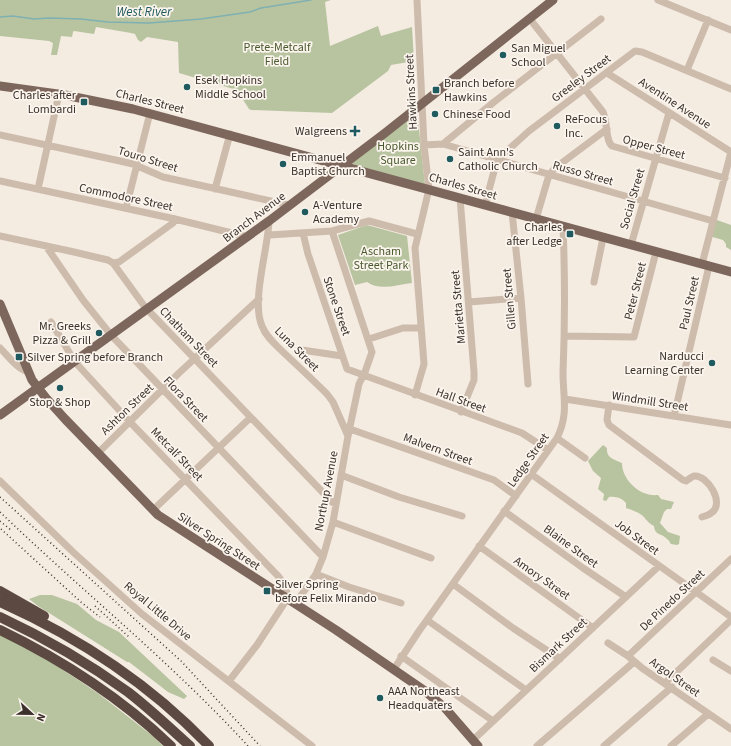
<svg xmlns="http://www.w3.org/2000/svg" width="731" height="746" font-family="'Source Sans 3',sans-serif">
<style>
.green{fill:#b8c4a0}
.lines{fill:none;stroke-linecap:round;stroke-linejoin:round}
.stream{stroke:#7fb0b2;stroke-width:1.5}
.minor{stroke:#cdbbac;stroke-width:7}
.major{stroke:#7d675c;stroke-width:9}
.highway{stroke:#5c4a42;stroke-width:10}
.rail{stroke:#3b302b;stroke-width:1.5;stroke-dasharray:1 3;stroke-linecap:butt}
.poi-dot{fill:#1f5a5e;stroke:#fbf5ee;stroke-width:1.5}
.labels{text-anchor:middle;stroke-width:3.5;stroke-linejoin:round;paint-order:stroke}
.park-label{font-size:12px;fill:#4a5a2e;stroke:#fbf5ee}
.poi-label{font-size:12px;fill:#3b302b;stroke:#fbf5ee;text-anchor:start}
.street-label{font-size:12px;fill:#3b302b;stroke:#fbf5ee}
.water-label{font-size:13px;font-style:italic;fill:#1f5a5e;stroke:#fbf5ee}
</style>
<rect width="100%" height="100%" fill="#f4ebe1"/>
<path class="green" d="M0,0H331L325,2L330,46L378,26L381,36L412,27L414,61L391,65L388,71L332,113L251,110L249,109L237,90L179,73L178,42L147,37L141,42L138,40L135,34L131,33L96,27L94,34L74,31L73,32L72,37L61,36L57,55H51L53,43L49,41L0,36Z
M417,111L425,185L348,163Z
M714,219L731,225V250L726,247V244L723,240L709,236Z
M367,225L407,236L412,283C397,285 379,291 367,282L355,285L338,235Z
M603,445L607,448C606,458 613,459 622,463C622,480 640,497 658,495L661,499L674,502L671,509H667L664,512L660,523L668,532L680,536L679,544L677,545L671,544C670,543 669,540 667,539C662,533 655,536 654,526C649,523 647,521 644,517C639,512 632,510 626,508V503C622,498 616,496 609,497L606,501L603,500L604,494L598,489L601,478L593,471L588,461Z
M40,595H52L77,604L96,620L119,632L187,696L184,699L168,692L129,662H127L38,606L29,599Z
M0,634L44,657L99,694L154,737L163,746H0Z"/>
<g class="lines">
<path class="stream" d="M0,17L13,16L34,19L49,18L81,19L108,22L149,23L201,19L250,12L261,8L311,0"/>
<path class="minor" d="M658,0L731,30
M530,18L533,23L603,112C608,122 605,140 612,146L725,178
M687,70L708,20
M607,73L731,152L702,264
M0,135L120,161L133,164L163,177L289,205
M443,144L494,102L601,19
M424,145L443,144L713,221
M0,181L175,219L248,237
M38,189L59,94
M215,189L230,134
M460,198L474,372V380L461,412
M485,205L497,160L529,131L635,51L642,52L731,89
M126,208L150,113
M512,212L521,298L528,384
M536,219L549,175L555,168L607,129
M269,221C268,249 251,302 262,326C266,337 275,344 283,352C298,366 313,380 327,394L333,402L348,436
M303,233L308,254L347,369L522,433L548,450
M269,235L332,231L369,221L417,234
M0,236L74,252L108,260L113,263L145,307L332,502L336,504
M631,245L669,113
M46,246L83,300L111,335L323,557
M113,263L119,262L173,223L175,219
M594,282L603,238
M469,302L521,298
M51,322L75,362L130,422L279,577C285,585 288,590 287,599L257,645L229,681
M564,336L634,337L656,252
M369,339L403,328H421
M0,348C9,357 17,369 29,372
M302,350L342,356
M415,395L424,364L415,248L429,189L424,145L417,0
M565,399L731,425
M609,405L607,420L609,425L683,480L686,481C688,480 691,477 694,476C707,474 726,504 711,513C709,515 705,516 702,517
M674,416L709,266
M350,429L494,480L516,496
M557,438L585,458
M98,453L179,373L259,299
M531,474L731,617
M341,475L399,497L462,516
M0,481L73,552L142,614L312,746
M153,510L250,418
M504,511L583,568L626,597
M333,522L431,558
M479,546L593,628
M316,574L349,587L401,603
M453,584L513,628L560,659
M295,604L316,574L323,557L333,522L348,436L359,384L365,372L372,352L332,231
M427,620L526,690
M608,643L628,656L642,668L731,729
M401,656L493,721
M628,656L731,559
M713,660L731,671
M394,669L419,631L557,438C569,414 563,397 563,373C565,324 565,275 563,226
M665,683L731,620
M473,740L659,566
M537,746L634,662
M604,746L672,687
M671,746L708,714"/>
<path class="major" d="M0,86L65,95L133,109L731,272
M0,304L32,380L46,398L65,419L158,515L336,630L425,691L445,708L478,746
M0,415L269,221L385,133L553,0"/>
<path class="highway" d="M0,591L44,616
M0,602C78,637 150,684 209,746
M0,617C45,638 88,663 128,692C150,709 170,728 190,746
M0,630C62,660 121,698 171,746"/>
<path class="rail" d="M0,497L181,661L260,746
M0,512C82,591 171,662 248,746
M0,521L12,531
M1,529L82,603L100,617
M95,606L129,637"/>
</g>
<g class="poi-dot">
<circle cx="503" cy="55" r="4"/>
<circle cx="187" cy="87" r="4"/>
<rect x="432" y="86" width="8" height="8" rx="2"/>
<rect x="80" y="98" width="8" height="8" rx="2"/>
<circle cx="435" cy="114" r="4"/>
<circle cx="557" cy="126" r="4"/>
<path d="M353 125h4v4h4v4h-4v4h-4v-4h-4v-4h4z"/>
<circle cx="450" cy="159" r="4"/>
<circle cx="283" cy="164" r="4"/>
<circle cx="305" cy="212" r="4"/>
<rect x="566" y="230" width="8" height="8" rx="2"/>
<circle cx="99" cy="333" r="4"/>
<rect x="15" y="353" width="8" height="8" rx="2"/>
<circle cx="712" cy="363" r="4"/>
<circle cx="60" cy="388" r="4"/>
<rect x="263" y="587" width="8" height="8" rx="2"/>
<circle cx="380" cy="698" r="4"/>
</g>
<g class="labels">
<g class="park-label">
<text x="277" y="51">Prete-Metcalf<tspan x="277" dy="14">Field</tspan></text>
<text x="398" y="150">Hopkins<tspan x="398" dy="14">Square</tspan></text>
<text x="381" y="255">Ascham<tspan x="381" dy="14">Street Park</tspan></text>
</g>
<g class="poi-label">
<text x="511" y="52">San Miguel<tspan x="511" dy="14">School</tspan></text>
<text x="195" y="84">Esek Hopkins<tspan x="195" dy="14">Middle School</tspan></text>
<text x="444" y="87">Branch before<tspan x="444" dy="14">Hawkins</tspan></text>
<text x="76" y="99" text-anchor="end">Charles after<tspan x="76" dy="14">Lombardi</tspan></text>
<text x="443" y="118">Chinese Food</text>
<text x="565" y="123">ReFocus<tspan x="565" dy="14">Inc.</tspan></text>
<text x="347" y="135" text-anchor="end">Walgreens</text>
<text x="458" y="156">Saint Ann's<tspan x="458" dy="14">Catholic Church</tspan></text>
<text x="291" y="161">Emmanuel<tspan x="291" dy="14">Baptist Church</tspan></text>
<text x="313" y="209">A-Venture<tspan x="313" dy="14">Academy</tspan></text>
<text x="562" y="231" text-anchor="end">Charles<tspan x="562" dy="14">after Ledge</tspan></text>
<text x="91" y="330" text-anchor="end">Mr. Greeks<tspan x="91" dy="14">Pizza &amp; Grill</tspan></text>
<text x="704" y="360" text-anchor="end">Narducci<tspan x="704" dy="14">Learning Center</tspan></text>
<text x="27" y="361">Silver Spring before Branch</text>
<text x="60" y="406" text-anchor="middle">Stop &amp; Shop</text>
<text x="275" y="588">Silver Spring<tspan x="275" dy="14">before Felix Mirando</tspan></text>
<text x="388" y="695">AAA Northeast<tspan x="388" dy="14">Headquaters</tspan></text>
</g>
<g class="street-label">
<text transform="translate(581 78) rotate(-37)" y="4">Greeley Street</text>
<text transform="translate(411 92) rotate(-93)" y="4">Hawkins Street</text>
<text transform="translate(150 101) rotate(14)" y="4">Charles Street</text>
<text transform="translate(675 103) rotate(33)" y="4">Aventine Avenue</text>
<text transform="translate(654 147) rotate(15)" y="4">Opper Street</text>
<text transform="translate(148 159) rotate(17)" y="4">Touro Street</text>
<text transform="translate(583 173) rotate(16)" y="4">Russo Street</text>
<text transform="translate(463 186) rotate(16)" y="4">Charles Street</text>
<text transform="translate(126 197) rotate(12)" y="4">Commodore Street</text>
<text transform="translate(632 199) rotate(-74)" y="4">Social Street</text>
<text transform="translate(254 217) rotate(-37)" y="4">Branch Avenue</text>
<text transform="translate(635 291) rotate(-76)" y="4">Peter Street</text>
<text transform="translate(509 299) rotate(-95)" y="4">Gillen Street</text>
<text transform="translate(689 303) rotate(-77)" y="4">Paul Street</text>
<text transform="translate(337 306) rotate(71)" y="4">Stone Street</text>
<text transform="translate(458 307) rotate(-95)" y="4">Marietta Street</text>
<text transform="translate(189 337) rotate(46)" y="4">Chatham Street</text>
<text transform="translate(297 349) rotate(45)" y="4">Luna Street</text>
<text transform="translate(186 399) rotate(46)" y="4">Flora Street</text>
<text transform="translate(461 400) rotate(20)" y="4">Hall Street</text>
<text transform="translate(650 401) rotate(9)" y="4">Windmill Street</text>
<text transform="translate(127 409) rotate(-44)" y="4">Ashton Street</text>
<text transform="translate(438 449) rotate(20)" y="4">Malvern Street</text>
<text transform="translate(177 454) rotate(46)" y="4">Metcalf Street</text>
<text transform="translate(528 460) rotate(-55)" y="4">Ledge Street</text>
<text transform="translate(326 491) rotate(-79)" y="4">Northup Avenue</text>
<text transform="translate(637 537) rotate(36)" y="4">Job Street</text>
<text transform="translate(219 541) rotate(33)" y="4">Silver Spring Street</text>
<text transform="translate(571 546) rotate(36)" y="4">Blaine Street</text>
<text transform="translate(542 578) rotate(35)" y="4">Amory Street</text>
<text transform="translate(672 600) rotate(-43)" y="4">De Pinedo Street</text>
<text transform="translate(158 611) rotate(40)" y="4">Royal Little Drive</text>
<text transform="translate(558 645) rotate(-43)" y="4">Bismark Street</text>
<text transform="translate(675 677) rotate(35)" y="4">Argol Street</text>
</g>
<g class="water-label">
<text x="144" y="16">West River</text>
</g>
</g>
<g transform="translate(32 714) rotate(112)" stroke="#fbf5ee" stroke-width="3" paint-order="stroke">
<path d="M0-3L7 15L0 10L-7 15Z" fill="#3b302b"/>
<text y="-6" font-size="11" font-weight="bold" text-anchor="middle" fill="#3b302b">N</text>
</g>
</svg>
